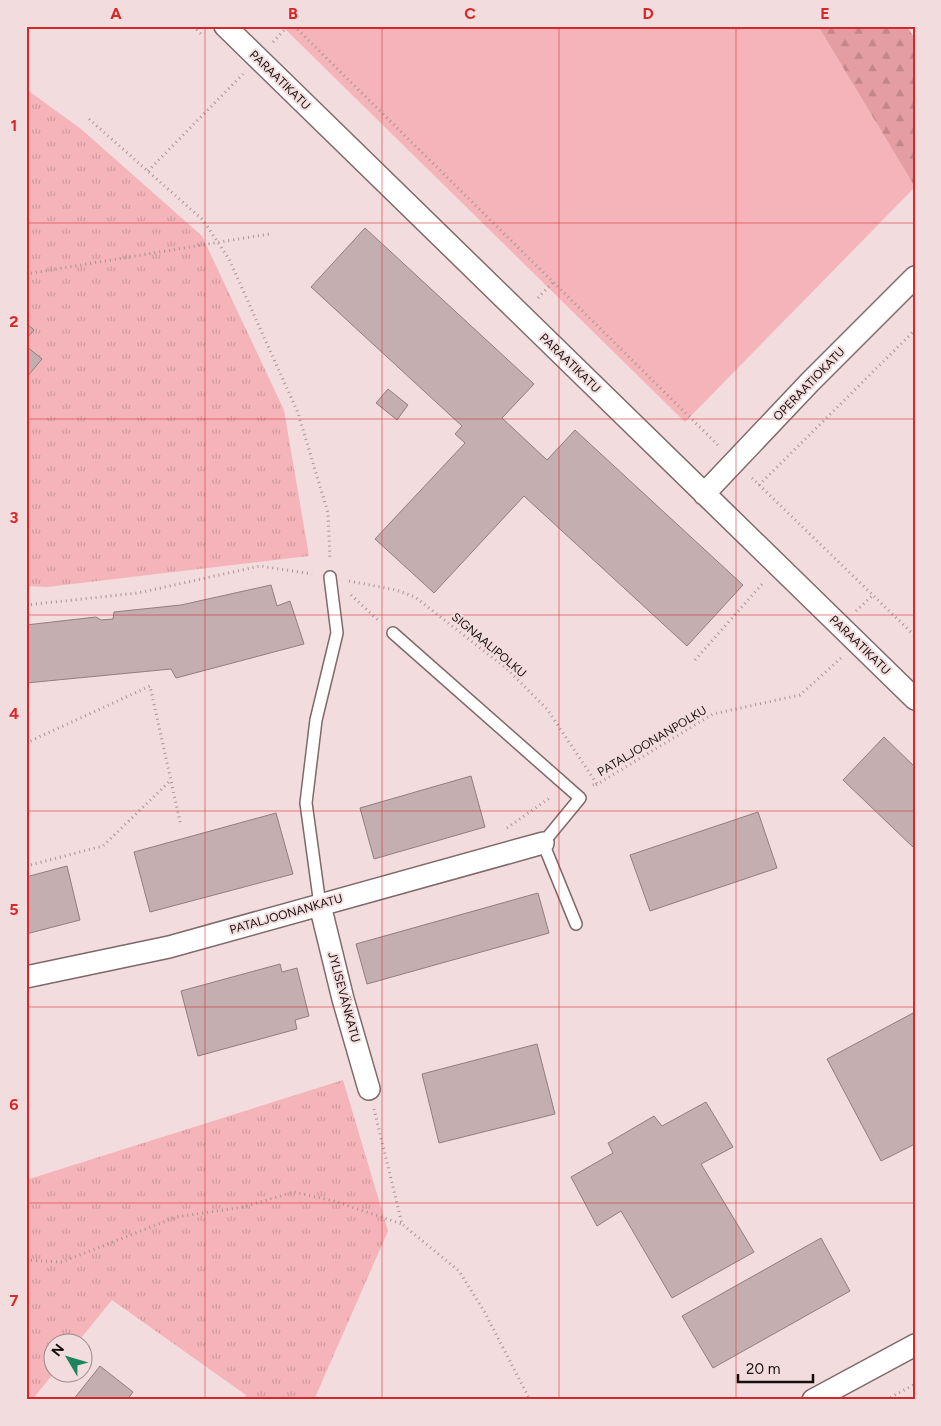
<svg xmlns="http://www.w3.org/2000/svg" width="941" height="1426" font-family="Figtree,sans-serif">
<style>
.green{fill:#f4b4b9}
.forest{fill:url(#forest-firs)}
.park{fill:url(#park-tufts)}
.building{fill:#c4aeaf;stroke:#927d7f}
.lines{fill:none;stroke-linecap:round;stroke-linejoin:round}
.lane-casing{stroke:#7e696b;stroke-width:14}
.street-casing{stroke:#7e696b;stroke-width:24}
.path{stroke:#a69495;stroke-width:3;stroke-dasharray:1 4;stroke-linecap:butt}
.lane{stroke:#fff;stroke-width:11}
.street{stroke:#fff;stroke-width:21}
.grid{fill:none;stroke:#d62828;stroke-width:1;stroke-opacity:0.55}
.labels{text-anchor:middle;stroke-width:4;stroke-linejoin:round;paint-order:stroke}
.street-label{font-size:12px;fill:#170f0f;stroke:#f3dcdd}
.neatline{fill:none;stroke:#d62828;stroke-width:2}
.grid-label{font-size:16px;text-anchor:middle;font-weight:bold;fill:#d62828}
</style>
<defs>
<pattern id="forest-firs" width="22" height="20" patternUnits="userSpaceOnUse" patternTransform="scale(1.25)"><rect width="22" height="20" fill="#e49da3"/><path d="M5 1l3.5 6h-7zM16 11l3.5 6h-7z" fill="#c3868b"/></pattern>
<pattern id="park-tufts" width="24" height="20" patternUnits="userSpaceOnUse" patternTransform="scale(1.25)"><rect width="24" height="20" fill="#f4b4b9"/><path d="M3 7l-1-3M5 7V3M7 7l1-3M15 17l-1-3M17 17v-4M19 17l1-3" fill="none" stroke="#d09a9e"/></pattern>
</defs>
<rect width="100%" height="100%" fill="#f3dcdd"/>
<path class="green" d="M282,26H818L915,187L685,422Z"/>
<path class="forest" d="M818,26H907L915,39V187Z"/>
<path class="park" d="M26,89L81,129L202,236L284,410L309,556L47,587L26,586Z
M343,1080L388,1231L314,1400H244L246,1395L112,1300L77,1343L52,1344L53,1374L32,1400H26V1180Z"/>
<path class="building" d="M365,228L534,384L502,418L547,460L575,430L743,585L687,646L524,496L434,593L375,539L465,443L455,434L462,426L311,287Z
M26,323L34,330L26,339Z
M26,346L42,359L26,378Z
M388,389L408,405L397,420L376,403Z
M271,585L277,606L290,601L304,644L176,678L171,669L26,683V625L96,617L101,620L113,619L114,612L181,605Z
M884,737L915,767V849L843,780Z
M471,776L485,827L374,859L360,808Z
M758,812L777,868L650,911L630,855Z
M276,813L293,874L150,912L134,852Z
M67,866L80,920L26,934V877Z
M538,893L549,933L367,984L356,944Z
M280,964L282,972L297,968L309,1016L295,1020L297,1029L198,1056L181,991Z
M915,1012V1144L881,1161L827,1059Z
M537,1044L555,1114L439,1143L422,1074Z
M706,1102L733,1147L701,1164L754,1252L672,1298L621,1211L597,1226L571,1177L613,1153L608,1143L654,1116L662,1126Z
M821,1238L850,1291L713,1368L682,1316Z
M100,1366L133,1392L127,1400H73Z"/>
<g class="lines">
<defs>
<path id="lane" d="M393,633L580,798L543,843L576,924
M320,905L306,803L316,720L337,633L330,577"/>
<path id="street" d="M225,26L915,699
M704,494L810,382L915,277
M320,905L343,999L369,1089
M26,977L169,947L543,843
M813,1400L915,1345"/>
</defs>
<use href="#lane" class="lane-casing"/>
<use href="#street" class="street-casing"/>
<path class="path" d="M193,26L203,36
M294,26L719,446
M273,42L288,26
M89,119L203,220L229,259L298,413L328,513L330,560
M148,171L243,74
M26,274L269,234
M538,298L553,282
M752,478L915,636
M759,485L915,330
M349,581L396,590L415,597L507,669L547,709L597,784L592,785
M351,595L379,621
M26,605L138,593L260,566L312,574
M856,611L873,595
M695,660L764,582
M26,743L150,686L181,826
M596,785L713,714L800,695L841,658
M507,828L551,797
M26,866L103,846L171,780
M374,1109L402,1224L459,1271L484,1311L530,1400
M26,1260L62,1262L176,1217L243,1207L294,1192L334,1201L402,1224
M886,1400L915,1384"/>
<use href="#lane" class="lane"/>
<use href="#street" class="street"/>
</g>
<path class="grid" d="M205,26V1400M382,26V1400M559,26V1400M736,26V1400M26,223H915M26,419H915M26,615H915M26,811H915M26,1007H915M26,1203H915"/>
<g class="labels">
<g class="street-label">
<text transform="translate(280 80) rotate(44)" y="4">PARAATIKATU</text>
<text transform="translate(570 363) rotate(44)" y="4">PARAATIKATU</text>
<text transform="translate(809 384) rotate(-46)" y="4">OPERAATIOKATU</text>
<text transform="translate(489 645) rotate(40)" y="4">SIGNAALIPOLKU</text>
<text transform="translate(860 645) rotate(44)" y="4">PARAATIKATU</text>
<text transform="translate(652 741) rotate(-31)" y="4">PATALJOONANPOLKU</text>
<text transform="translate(286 914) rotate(-16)" y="4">PATALJOONANKATU</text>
<text transform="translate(344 997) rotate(75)" y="4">JYLISEVÄNKATU</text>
</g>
</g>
<rect width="941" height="1426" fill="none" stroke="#f3dcdd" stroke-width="55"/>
<g transform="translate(68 1358) rotate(308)"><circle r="24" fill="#f3dcdd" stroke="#9b8a8b"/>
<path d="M0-4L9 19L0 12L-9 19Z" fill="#1e845f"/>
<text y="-8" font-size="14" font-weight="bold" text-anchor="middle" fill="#170f0f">N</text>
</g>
<path d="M738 1374v8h75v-8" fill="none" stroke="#170f0f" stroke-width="2.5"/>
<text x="746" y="1374" font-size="15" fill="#170f0f" stroke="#f3dcdd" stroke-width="4" paint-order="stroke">20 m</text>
<rect x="28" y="28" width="886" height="1370" class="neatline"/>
<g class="grid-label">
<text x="116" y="19">A</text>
<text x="293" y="19">B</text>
<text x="470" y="19">C</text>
<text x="648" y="19">D</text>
<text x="825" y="19">E</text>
<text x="14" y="131">1</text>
<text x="14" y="327">2</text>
<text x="14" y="523">3</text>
<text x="14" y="719">4</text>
<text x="14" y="915">5</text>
<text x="14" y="1110">6</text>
<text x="14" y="1306">7</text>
</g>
</svg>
